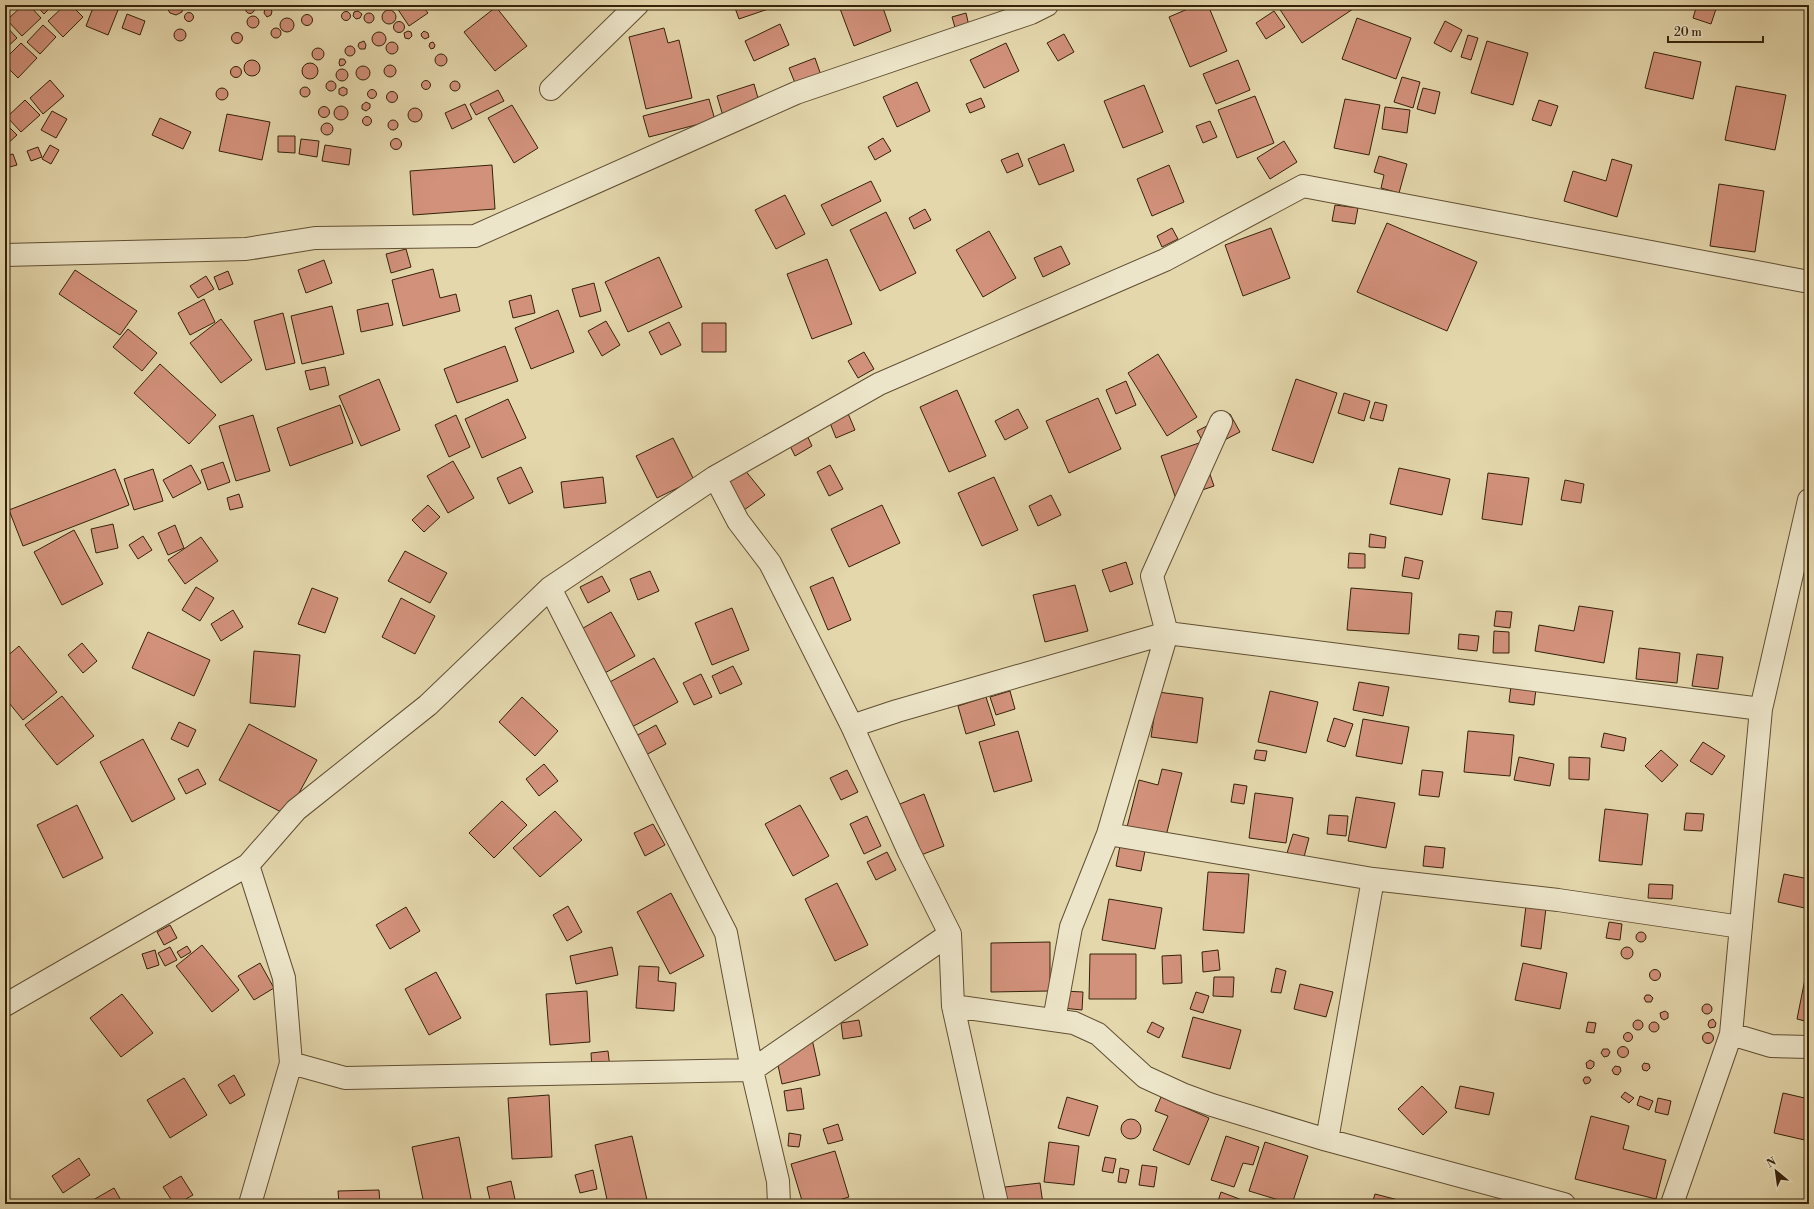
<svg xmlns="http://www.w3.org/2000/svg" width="1814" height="1209" font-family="'Libre Bodoni',serif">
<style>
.building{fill:#d2917b;stroke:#35220a}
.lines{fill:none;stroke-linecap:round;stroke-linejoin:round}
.street-casing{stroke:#614f32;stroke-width:24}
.street{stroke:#ede5c9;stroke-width:22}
</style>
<rect width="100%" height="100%" fill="#e4d7ac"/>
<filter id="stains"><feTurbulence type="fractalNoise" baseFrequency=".005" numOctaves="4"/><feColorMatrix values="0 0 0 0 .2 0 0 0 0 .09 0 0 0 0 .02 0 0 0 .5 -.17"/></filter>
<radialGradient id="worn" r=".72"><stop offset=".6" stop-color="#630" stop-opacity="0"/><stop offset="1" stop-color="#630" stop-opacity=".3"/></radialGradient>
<path class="building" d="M245.5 9a4.5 4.5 0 1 1 9 0a4.5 4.5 0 1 1-9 0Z
M23,5H29L41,18L22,36L7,20Z
M36,5H53L44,14Z
M65,5H71L83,17L63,37L48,21Z
M94,5H105L118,10L108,35L86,26Z
M168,5H183L182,12L176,15L170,13L167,8Z
M395,5H422L428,13L409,26Z
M734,5H777V6L739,19Z
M842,5H882L891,31L854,46L839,6Z
M1197,5H1208L1227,51L1190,67L1169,17Z
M1277,5H1354L1356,7L1302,43Z
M1697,5L1717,6L1711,24L1693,18Z
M496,7L527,46L495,71L464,32Z
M269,8L272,11L271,15L267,17L264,13L265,9Z
M382 17a7 7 0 1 1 14 0a7 7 0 1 1-14 0Z
M358,11L362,14L360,18L356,19L353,16L354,12Z
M1274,11L1285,27L1266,39L1256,23Z
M341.5 16a4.5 4.5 0 1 1 9 0a4.5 4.5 0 1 1-9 0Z
M184.5 17a4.5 4.5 0 1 1 9 0a4.5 4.5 0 1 1-9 0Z
M364 18a5 5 0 1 1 10 0a5 5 0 1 1-10 0Z
M966,13L969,26L956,31L952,17Z
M127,14L145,21L140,35L122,28Z
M301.5 20a5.5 5.5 0 1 1 11 0a5.5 5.5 0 1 1-11 0Z
M247 22a6 6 0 1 1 12 0a6 6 0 1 1-12 0Z
M1357,18L1411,38L1396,79L1342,59Z
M280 25a7 7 0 1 1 14 0a7 7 0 1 1-14 0Z
M1445,21L1462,30L1451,52L1434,43Z
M393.5 27a5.5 5.5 0 1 1 11 0a5.5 5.5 0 1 1-11 0Z
M780,24L789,45L754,61L745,41Z
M5,25L17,38L5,49Z
M43,25L56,37L40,54L27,42Z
M664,28L668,43L679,40L692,98L646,109L629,37Z
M271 33a5 5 0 1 1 10 0a5 5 0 1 1-10 0Z
M174 35a6 6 0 1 1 12 0a6 6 0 1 1-12 0Z
M408,31L411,32L412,36L409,39L405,38L404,33Z
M424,31L428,33L429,37L425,39L422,37L421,34Z
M372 39a7 7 0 1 1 14 0a7 7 0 1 1-14 0Z
M231.5 38a5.5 5.5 0 1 1 11 0a5.5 5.5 0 1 1-11 0Z
M1064,34L1074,52L1058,61L1047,43Z
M1468,35L1478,38L1471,60L1461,57Z
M364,41L366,45L365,49H360L358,46L359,43Z
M1487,41L1528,53L1513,105L1471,93Z
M386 48a6 6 0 1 1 12 0a6 6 0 1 1-12 0Z
M433,42L435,45L434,48L431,49L429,46L430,43Z
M21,43L37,58L18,78L5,65V59Z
M1006,43L1019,71L984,88L970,60Z
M345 51a5 5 0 1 1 10 0a5 5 0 1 1-10 0Z
M312 54a6 6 0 1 1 12 0a6 6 0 1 1-12 0Z
M1654,52L1701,62L1693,99L1645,88Z
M435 60a6 6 0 1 1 12 0a6 6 0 1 1-12 0Z
M815,58L822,78L797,88L789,68Z
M340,59H344L346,62L344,65L340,66L339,63Z
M1238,60L1250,90L1216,104L1203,74Z
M244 68a8 8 0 1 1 16 0a8 8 0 1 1-16 0Z
M302 71a8 8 0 1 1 16 0a8 8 0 1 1-16 0Z
M384 71a6 6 0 1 1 12 0a6 6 0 1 1-12 0Z
M356 73a7 7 0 1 1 14 0a7 7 0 1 1-14 0Z
M230.5 72a5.5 5.5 0 1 1 11 0a5.5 5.5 0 1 1-11 0Z
M336 75a6 6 0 1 1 12 0a6 6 0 1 1-12 0Z
M1402,77L1420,82L1413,108L1394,102Z
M50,80L64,96L43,114L30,98Z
M421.5 85a4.5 4.5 0 1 1 9 0a4.5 4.5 0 1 1-9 0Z
M326 86a5 5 0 1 1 10 0a5 5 0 1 1-10 0Z
M450 86a5 5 0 1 1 10 0a5 5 0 1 1-10 0Z
M917,82L930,111L897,127L883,97Z
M754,84L760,105L723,116L717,96Z
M1144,85L1163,132L1123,148L1104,101Z
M1736,86L1786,95L1775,150L1725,140Z
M300 92a5 5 0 1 1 10 0a5 5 0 1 1-10 0Z
M343,87L347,89V94L343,96L339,94V89Z
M1423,88L1440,92L1435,114L1417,109Z
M216 94a6 6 0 1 1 12 0a6 6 0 1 1-12 0Z
M367.5 94a4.5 4.5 0 1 1 9 0a4.5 4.5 0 1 1-9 0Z
M498,90L504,101L476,115L470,104Z
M386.5 97a5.5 5.5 0 1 1 11 0a5.5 5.5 0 1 1-11 0Z
M1255,96L1274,143L1237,158L1218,110Z
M981,98L985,107L970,113L966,104Z
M709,99L715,120L649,137L643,116Z
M1345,99L1380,105L1369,155L1334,148Z
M25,100L40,115L21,132L7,117Z
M1539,100L1558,106L1551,126L1532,120Z
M366,102L370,104V108L366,111L362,109V105Z
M465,104L472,119L452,129L445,113Z
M512,105L538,148L514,163L488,118Z
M334 113a7 7 0 1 1 14 0a7 7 0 1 1-14 0Z
M318.5 112a5.5 5.5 0 1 1 11 0a5.5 5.5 0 1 1-11 0Z
M1385,107L1410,110L1407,133L1382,129Z
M408 115a7 7 0 1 1 14 0a7 7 0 1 1-14 0Z
M52,111L67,119L56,138L41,130Z
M227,114L270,122L262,160L219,151Z
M362.5 121a4.5 4.5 0 1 1 9 0a4.5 4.5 0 1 1-9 0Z
M160,118L191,132L183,149L152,135Z
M388 125a5 5 0 1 1 10 0a5 5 0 1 1-10 0Z
M1210,121L1217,137L1203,143L1196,126Z
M321 129a6 6 0 1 1 12 0a6 6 0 1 1-12 0Z
M5,123L17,135L5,146Z
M278,136H295V153L278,152Z
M883,138L891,151L875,160L868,147Z
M390.5 144a5.5 5.5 0 1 1 11 0a5.5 5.5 0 1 1-11 0Z
M301,139L319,141L317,157L299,154Z
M1284,141L1297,162L1270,179L1257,158Z
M1064,144L1074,171L1039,185L1028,159Z
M50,145L59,150L51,164L42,159Z
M325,145L351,149L349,165L322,161Z
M38,147L42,157L31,161L27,151Z
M1018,153L1023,166L1007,173L1001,160Z
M13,154L17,165L6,168L5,156Z
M1379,156L1407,164L1399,193L1381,188L1384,175L1374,172Z
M1612,159L1632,165L1617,217L1564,201L1573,171L1606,181Z
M492,165L495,209L413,215L410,171Z
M1169,165L1184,202L1152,216L1137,179Z
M871,181L881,201L832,226L821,205Z
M1719,184L1764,191L1755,252L1710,246Z
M785,195L805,234L776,249L755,210Z
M1335,205L1358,208L1355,224L1332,221Z
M925,209L931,220L914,229L909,218Z
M886,212L916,273L880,291L850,230Z
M1387,223L1477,262L1447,331L1357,292Z
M1172,228L1178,239L1162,247L1157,236Z
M1271,228L1290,278L1243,296L1225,245Z
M989,231L1016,278L983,297L956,250Z
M1061,246L1070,264L1043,277L1034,258Z
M406,249L411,267L391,273L386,254Z
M659,257L682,307L628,332L605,282Z
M827,259L852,324L812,339L787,274Z
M324,260L332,283L306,293L298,270Z
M433,269L440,298L456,294L460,311L403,326L392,280Z
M75,270L137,311L120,335L59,294Z
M228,271L233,284L219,290L214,277Z
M206,276L214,289L198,298L190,286Z
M594,283L601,311L580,317L572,289Z
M531,295L535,313L513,318L509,301Z
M204,299L215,322L190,335L178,313Z
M388,303L393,325L361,332L357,310Z
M332,306L344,354L302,364L291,316Z
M558,310L574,352L531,369L515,328Z
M283,313L295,363L266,370L254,321Z
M221,319L252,360L221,383L190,343Z
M606,321L620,345L602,356L588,331Z
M669,322L681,345L661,355L649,332Z
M702,323H726V352H702Z
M128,329L157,353L142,371L113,347Z
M505,346L518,381L457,403L444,369Z
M864,352L874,369L858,378L848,361Z
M1158,354L1197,417L1167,436L1128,373Z
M160,364L216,415L189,444L134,393Z
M325,367L329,385L310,390L305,371Z
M379,379L400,430L361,446L339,396Z
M1296,379L1337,393L1313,463L1272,450Z
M1126,381L1136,405L1116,414L1106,390Z
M957,390L986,456L949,472L920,407Z
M1344,393L1370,401L1364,421L1338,413Z
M1098,398L1121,449L1069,473L1046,421Z
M508,399L526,438L482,458L465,419Z
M1375,402L1387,405L1383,421L1370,418Z
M340,405L353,443L290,466L277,428Z
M1018,409L1028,428L1005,440L995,421Z
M847,411L855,430L836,438L828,418Z
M1230,414L1240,432L1207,449L1197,431Z
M253,415L270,471L236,481L219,426Z
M456,415L470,447L449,457L435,425Z
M805,431L812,446L795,456L787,440Z
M673,438L694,480L657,498L636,456Z
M1199,443L1214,486L1176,499L1161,456Z
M453,461L474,498L448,513L427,476Z
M223,462L230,482L208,490L201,470Z
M191,465L201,483L173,498L163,480Z
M830,465L843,489L829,496L817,472Z
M521,467L533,492L509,504L497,478Z
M1399,468L1450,479L1442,515L1390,504Z
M115,469L129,505L23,546L9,510Z
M153,469L163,501L134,510L124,479Z
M744,469L765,495L744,510L724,483Z
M1488,473L1529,478L1522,525L1482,519Z
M603,477L606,503L564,508L561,482Z
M994,477L1018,530L982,546L958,493Z
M1565,480L1584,484L1581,503L1561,500Z
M239,494L243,507L230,510L227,498Z
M1051,495L1061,515L1038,526L1029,506Z
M428,505L440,517L424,532L412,520Z
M882,505L900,543L849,567L831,529Z
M113,524L118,548L96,553L91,529Z
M175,525L184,548L168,555L158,533Z
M74,530L103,584L62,605L34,552Z
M1370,534L1386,537L1385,548L1369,547Z
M143,536L152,550L138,559L129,545Z
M201,537L218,561L185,584L168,560Z
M405,551L447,573L430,603L388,581Z
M1349,553L1365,554V568H1348Z
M1405,557L1423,561L1419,579L1402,576Z
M1126,562L1133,584L1110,592L1102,570Z
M650,571L659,591L638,600L630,579Z
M602,576L610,591L588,603L580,587Z
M833,577L851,620L828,630L810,587Z
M1075,585L1088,631L1045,642L1033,595Z
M196,587L214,598L200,621L182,610Z
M312,588L338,598L325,633L298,624Z
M1351,588L1412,593L1409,634L1347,630Z
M401,598L435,616L415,654L382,637Z
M1579,606L1613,611L1604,663L1535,651L1539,625L1574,631Z
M732,608L749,650L712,665L695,623Z
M233,610L243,627L221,641L211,624Z
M1496,611L1512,612L1510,628L1494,626Z
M611,612L635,656L603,674L578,631Z
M1494,631L1509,632V653H1493Z
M148,632L210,660L194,696L132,668Z
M1459,634L1479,636L1477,651L1458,649Z
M82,643L97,661L83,673L68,655Z
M19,646L57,692L23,720L5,698V658Z
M1639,648L1680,653L1677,683L1636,679Z
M254,651L300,655L295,707L250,703Z
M1697,654L1723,657L1718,689L1692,686Z
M654,658L678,702L632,727L608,683Z
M733,666L742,684L720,694L712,676Z
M701,674L712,697L694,705L683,683Z
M1359,682L1389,687L1383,716L1353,710Z
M1511,686L1536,689L1534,705L1509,702Z
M1010,691L1015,709L996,715L990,697Z
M1270,691L1318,702L1306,753L1258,742Z
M1158,692L1203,698L1197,743L1151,737Z
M62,696L94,736L57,765L25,725Z
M522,697L558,731L535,756L499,722Z
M986,697L995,725L966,734L958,706Z
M1334,718L1353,724L1345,747L1327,741Z
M1363,719L1409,727L1402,764L1356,756Z
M179,722L196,730L188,747L171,739Z
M249,724L317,760L287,815L219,780Z
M656,725L666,744L646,755L636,736Z
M1018,731L1032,781L994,792L979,742Z
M1468,731L1514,735L1510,776L1464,772Z
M1604,733L1626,738L1624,751L1601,747Z
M143,739L175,799L132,822L100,762Z
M1703,742L1725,756L1712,775L1690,761Z
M1256,750L1267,751L1265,761L1254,759Z
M1661,750L1678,765L1662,782L1645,766Z
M1519,757L1554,764L1550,786L1514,780Z
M1569,757L1590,758L1589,780L1569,779Z
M544,764L558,781L539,796L526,779Z
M198,769L206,784L186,794L178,779Z
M1162,769L1182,773L1166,836L1127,827L1139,780L1158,785Z
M847,770L858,792L841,800L830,778Z
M1422,770L1443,772L1439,797L1419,795Z
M1234,784L1247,786L1244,804L1231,802Z
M1255,793L1293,798L1286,843L1249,838Z
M924,794L944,846L916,857L895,806Z
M1356,797L1395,803L1386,848L1348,841Z
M502,801L527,825L494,858L469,833Z
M77,805L103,858L63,878L37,825Z
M800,805L829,856L793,876L765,824Z
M1605,809L1648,814L1642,865L1599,861Z
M555,811L582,840L540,877L513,848Z
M1686,813L1704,814L1702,831L1684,830Z
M1329,815L1348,816L1346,836L1327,834Z
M867,816L881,846L864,854L850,824Z
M653,824L665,845L645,856L634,833Z
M1293,834L1309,838L1304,857L1287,853Z
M1120,846L1145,851L1141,871L1116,866Z
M1425,846L1445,848L1443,868L1423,866Z
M887,852L896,870L876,880L867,862Z
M1208,872L1249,874L1244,933L1203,930Z
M1784,874L1809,879V909L1778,902Z
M837,883L868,945L835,961L805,899Z
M1649,884L1673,885L1672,899L1648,898Z
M671,893L704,956L670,974L637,912Z
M1109,899L1162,908L1155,949L1102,940Z
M568,906L582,932L567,941L553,915Z
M1526,906L1546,908L1541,949L1521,946Z
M406,907L420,931L390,949L376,925Z
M1609,922L1622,924L1620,940L1606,938Z
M170,925L177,938L164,945L157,932Z
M1636 937a5 5 0 1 1 10 0a5 5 0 1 1-10 0Z
M1050,942V991L991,992V943Z
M202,945L239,990L212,1012L176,966Z
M187,946L191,952L181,958L177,952Z
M1621 953a6 6 0 1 1 12 0a6 6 0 1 1-12 0Z
M170,947L177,960L165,966L158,953Z
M612,947L618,975L576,984L570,956Z
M155,950L159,965L147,969L142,954Z
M1218,950L1220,970L1203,972L1202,952Z
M1090,954H1136V999H1089Z
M1181,955L1182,983L1163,984L1162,956Z
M260,963L274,988L254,1000L238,976Z
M1523,963L1567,973L1560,1009L1515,1000Z
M639,966L659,967L658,981L676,983L674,1011L636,1008Z
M1276,968L1286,971L1281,993L1271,992Z
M1649.5 975a5.5 5.5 0 1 1 11 0a5.5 5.5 0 1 1-11 0Z
M436,972L461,1018L429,1035L405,989Z
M1214,977H1234L1233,997L1213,996Z
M1805,979L1809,980V1022L1797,1019Z
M1300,984L1333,992L1326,1017L1294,1009Z
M587,991L590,1042L550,1045L546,994Z
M1063,991L1083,992L1082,1010L1062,1008Z
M1196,992L1209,996L1203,1013L1190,1009Z
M122,994L153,1033L121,1057L90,1018Z
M1646,995H1650L1653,998L1651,1002H1646L1644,998Z
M1702 1009a5 5 0 1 1 10 0a5 5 0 1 1-10 0Z
M1665,1011L1668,1013V1018L1664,1020L1661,1018L1660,1013Z
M1193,1017L1241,1030L1230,1069L1182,1057Z
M1713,1019L1716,1023L1715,1027L1710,1028L1708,1025L1709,1021Z
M859,1020L862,1036L843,1039L841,1023Z
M1633 1025a5 5 0 1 1 10 0a5 5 0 1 1-10 0Z
M1649 1027a5 5 0 1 1 10 0a5 5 0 1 1-10 0Z
M1152,1022L1164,1028L1159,1038L1147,1032Z
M1588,1022L1596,1023L1594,1033L1586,1032Z
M1623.5 1037a4.5 4.5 0 1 1 9 0a4.5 4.5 0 1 1-9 0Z
M1702.5 1038a5.5 5.5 0 1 1 11 0a5.5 5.5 0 1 1-11 0Z
M812,1039L820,1075L782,1084L774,1047Z
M1617.5 1052a5.5 5.5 0 1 1 11 0a5.5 5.5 0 1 1-11 0Z
M1603,1049H1608L1610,1052L1608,1056L1604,1057L1601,1053Z
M608,1051L610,1068L592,1070L591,1053Z
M1590,1060L1594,1062V1066L1591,1069L1587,1068L1586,1063Z
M1644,1063L1649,1064L1650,1068L1647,1071L1643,1070L1642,1066Z
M1615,1066L1620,1067L1621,1071L1618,1075L1614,1074L1612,1070Z
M234,1075L245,1095L230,1104L218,1085Z
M1585,1077H1589L1591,1080L1589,1083L1585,1084L1583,1080Z
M184,1078L207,1115L170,1138L147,1100Z
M1422,1086L1447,1112L1423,1135L1398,1109Z
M1460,1086L1494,1093L1489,1115L1455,1108Z
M801,1088L804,1109L787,1111L784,1091Z
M1625,1092L1634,1098L1629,1103L1621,1097Z
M1783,1093L1809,1099V1141L1774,1133Z
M549,1095L552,1157L512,1159L508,1098Z
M1640,1096L1653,1101L1649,1110L1637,1105Z
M1067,1097L1098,1106L1089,1136L1058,1128Z
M1161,1097L1209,1118L1189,1165L1153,1150L1168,1116L1155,1111Z
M1658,1098L1671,1101L1668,1115L1655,1112Z
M1591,1116L1629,1126L1623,1149L1666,1160L1656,1199L1575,1179Z
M1121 1129a10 10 0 1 1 20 0a10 10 0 1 1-20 0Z
M838,1124L843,1140L828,1144L823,1129Z
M789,1133L801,1135L799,1147L788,1146Z
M632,1136L648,1204H608L595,1145Z
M1226,1136L1259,1147L1253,1165L1243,1163L1234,1187L1211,1180Z
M459,1137L472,1204H424L412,1147Z
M1049,1142L1079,1146L1074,1185L1044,1182Z
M1265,1142L1308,1156L1292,1204L1249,1191Z
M835,1151L849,1197L826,1204H803L791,1164Z
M1105,1157L1116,1159L1113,1173L1102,1171Z
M79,1158L90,1175L63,1193L52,1176Z
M1142,1165L1157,1167L1154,1187L1139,1185Z
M1120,1168L1129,1170L1126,1183L1118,1182Z
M593,1170L597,1189L580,1193L575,1175Z
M181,1176L193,1195L177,1204H174L163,1187Z
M511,1181L516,1204H491L487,1187Z
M1040,1183L1043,1204H1007L1005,1187Z
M114,1188L123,1204H86Z
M379,1190L380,1204H339L338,1191Z
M1221,1192L1250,1203L1249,1204H1217Z
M1375,1194L1410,1203V1204H1372Z"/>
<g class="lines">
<defs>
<path id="street" d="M551,89L637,5
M5,255L246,249L315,238L475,236L796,93L1031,13L1047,5
M715,477L738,521L770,563L852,726L909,852L950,934L953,1006L997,1204
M550,588L726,933L752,1070L778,1181L779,1204
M852,726L897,711L1167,633L1761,709
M1108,834L1373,879L1558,900L1741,927
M248,865L284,978L291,1063L345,1078L752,1070L950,934
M5,1005L248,865L296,810L428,705L550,588L715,477L879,384L1165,260L1303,186L1809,282
M953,1006L1074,1023L1098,1034L1145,1077L1182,1094L1212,1105L1327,1140L1564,1204
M1054,1020L1071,927L1108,834L1167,633L1152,576L1221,422
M1731,1034L1771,1046L1809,1047
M1327,1140L1373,879
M250,1204L291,1063
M1672,1204L1731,1034L1761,709L1809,500"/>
</defs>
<use href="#street" class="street-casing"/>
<use href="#street" class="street"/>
</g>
<rect width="1814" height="1209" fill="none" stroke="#e4d7ac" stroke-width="20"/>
<rect x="6" y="6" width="1802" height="1197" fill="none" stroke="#35220a" stroke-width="2"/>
<rect x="10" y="10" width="1794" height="1189" fill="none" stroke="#35220a"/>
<g transform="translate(1776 1171) rotate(331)" stroke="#ede5c9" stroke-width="3" paint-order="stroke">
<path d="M0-3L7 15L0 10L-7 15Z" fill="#35220a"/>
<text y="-6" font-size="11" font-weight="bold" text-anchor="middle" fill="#35220a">N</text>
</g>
<path d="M1668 36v6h95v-6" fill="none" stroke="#35220a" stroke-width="2"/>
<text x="1674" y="36" font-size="12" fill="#35220a" stroke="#ede5c9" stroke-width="3" paint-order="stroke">20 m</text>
<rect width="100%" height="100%" filter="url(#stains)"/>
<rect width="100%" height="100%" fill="url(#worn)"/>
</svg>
